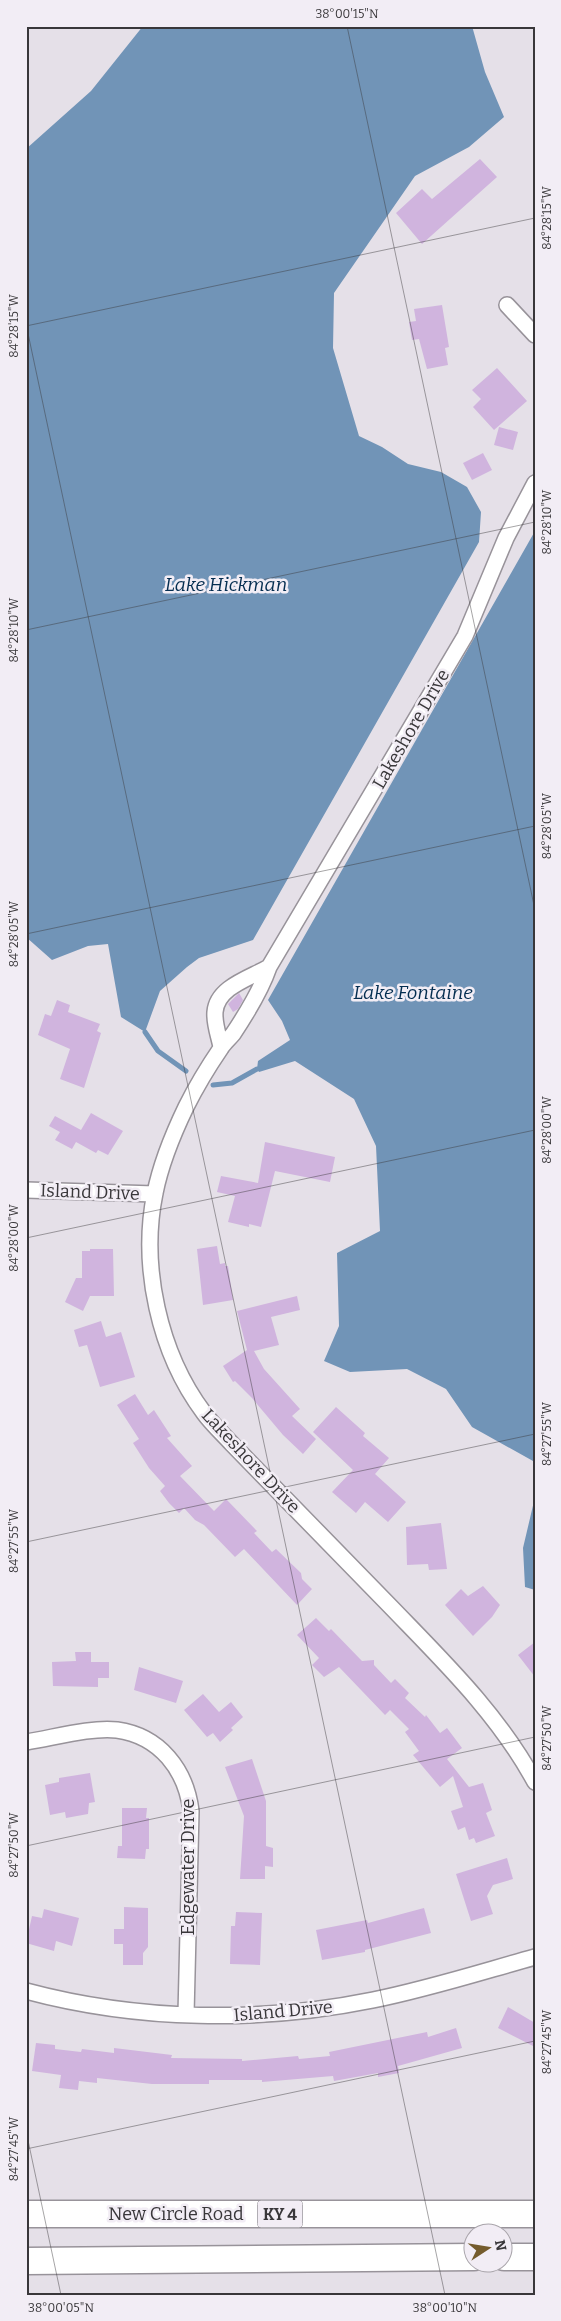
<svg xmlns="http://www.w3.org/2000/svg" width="561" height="2321" font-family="Bitter,serif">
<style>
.water{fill:#7194b7}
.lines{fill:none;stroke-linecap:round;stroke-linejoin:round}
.stream{stroke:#7194b7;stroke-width:5}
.building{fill:#d0b4de}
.street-casing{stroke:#98939a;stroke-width:18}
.highway-casing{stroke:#98939a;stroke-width:29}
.street{stroke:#fff;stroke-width:15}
.highway{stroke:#fff;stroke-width:26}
.ticks{fill:none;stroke:#39373a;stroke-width:1;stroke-opacity:0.45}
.labels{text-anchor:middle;stroke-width:5;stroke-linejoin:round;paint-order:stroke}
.shield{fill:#f2edf5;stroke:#706e72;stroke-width:1}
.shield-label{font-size:16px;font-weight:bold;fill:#39373a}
.street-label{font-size:18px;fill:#39373a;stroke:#f2edf5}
.water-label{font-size:19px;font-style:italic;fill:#042d50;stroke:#f2edf5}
.neatline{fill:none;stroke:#39373a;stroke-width:2}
.ticks-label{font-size:12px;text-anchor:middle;fill:#39373a}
</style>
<rect width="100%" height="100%" fill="#e5e0e8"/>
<path class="water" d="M143,26H472L485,72L504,117L469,147L415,176L334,293L333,348L359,436L382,447L408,464L441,472L467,487L481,512L479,542L253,940L199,958L187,967L160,991L145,1032L121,1017L108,944L88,946L52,960L26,937V149L91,91Z
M535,531V1482L533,1461L472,1427L446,1389L407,1369L350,1372L324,1361L339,1326L337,1253L380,1231L376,1146L354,1099L295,1061L259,1072L257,1069L258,1061L290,1040L282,1021L268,1000Z
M535,1497V1590L525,1587L523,1548Z"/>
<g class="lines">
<path class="stream" d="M145,1032L158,1051L186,1071
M213,1085L232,1083L257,1069"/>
</g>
<path class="building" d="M480,159L497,177L422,244L396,213L422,189L432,199Z
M442,305L449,347L445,348L448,365L427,369L419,339L412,340L409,322L416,321L414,309Z
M497,368L527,401L494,430L473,407L481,399L472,390Z
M499,427L518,432L513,450L494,445Z
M483,453L492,470L472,480L463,463Z
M239,993L243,1000L238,1009L233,1012L228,1004Z
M57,1000L70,1005L68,1012L100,1024L97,1031L101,1033L84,1088L60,1079L70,1049L38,1035L45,1014L51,1016Z
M91,1113L123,1131L108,1155L98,1150L96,1153L76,1142L72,1149L55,1140L60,1132L49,1126L55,1116L81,1130Z
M265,1142L335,1157L330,1182L275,1171L261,1227L249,1224V1227L228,1222L235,1196L217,1192L221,1176L258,1183Z
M217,1246L220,1264L225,1263V1266H228L233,1300L203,1305L197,1249Z
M90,1249H113L114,1296H90L83,1311L65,1302L76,1278H82V1251H90Z
M297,1296L300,1310L271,1317L279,1345L254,1351L264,1369L300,1409L292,1416L316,1439L303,1454L283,1435L252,1398L235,1381L233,1382L223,1366L247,1350L237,1311Z
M101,1321L106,1337L121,1332L135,1377L100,1387L87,1345L79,1347L74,1330Z
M135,1394L148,1415L154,1410L171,1436L167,1438L192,1466L180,1476L214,1511L226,1499L257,1531L254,1533L272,1552L276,1549L301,1573L302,1579L312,1589L297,1605L244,1549L235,1557L204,1525L195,1520L184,1508L179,1513L169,1503L160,1491L165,1486L149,1468L133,1443L139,1439L117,1405Z
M336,1407L365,1433L363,1436L389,1458L375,1474L406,1502L388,1522L365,1502L356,1513L332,1492L353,1470L313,1432Z
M441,1523L447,1569L429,1570L428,1564L407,1565L406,1527Z
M483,1586L500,1605L492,1617L473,1636L445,1605L461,1589L468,1596Z
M316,1618L329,1631L331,1629L362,1661L374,1660V1665L391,1683L395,1679L409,1693L405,1698L425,1717L426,1715L440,1733L447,1728L462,1748L447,1759L469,1787L483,1783L492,1810L486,1813L495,1836L476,1843L474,1838L469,1840L465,1827L458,1830L451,1811L463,1807L453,1776L440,1787L413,1755L419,1751L405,1732L409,1729L390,1710L385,1715L339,1667L324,1677L312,1665L319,1658L297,1635Z
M535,1642V1677L518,1655Z
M75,1652H91V1662H109V1678H98V1687L53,1686L52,1662L76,1661Z
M139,1667L183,1681L176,1703L134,1690Z
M203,1694L219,1712L231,1702L243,1717L231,1728L233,1730L220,1742L213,1733L207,1737L184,1710Z
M252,1759L266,1801V1846L273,1848V1867L265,1866V1879H240L244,1816L225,1767Z
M90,1773L95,1802L89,1803L88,1814L66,1818L65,1812L50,1815L45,1785L59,1782V1778Z
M122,1808H147L146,1818H149V1849H146L145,1859L117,1858L118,1846H122Z
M507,1858L513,1879L493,1885L487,1896L493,1914L471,1921L456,1874Z
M124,1907L148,1908V1947L143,1953V1965H123V1944H114V1929H124Z
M424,1908L431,1933L365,1950V1952L322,1960L316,1930L367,1920L368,1923Z
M44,1909L79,1918L72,1946L56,1941L54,1951L26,1943L32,1916L42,1918Z
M236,1912L262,1913L260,1965L230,1964L231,1926H235Z
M508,2007L535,2023V2047L498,2028Z
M456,2028L462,2048L398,2066L399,2073L378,2077V2073L334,2081L333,2076L262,2082V2080H209V2084H152L97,2078V2083L79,2081L78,2090L59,2088L61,2075L32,2071L36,2043L55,2045V2049L81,2052L82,2049L114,2053V2048L172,2055L171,2058L242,2059V2061L298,2056L299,2059L330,2056L329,2052L427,2032L428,2037Z"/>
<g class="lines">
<defs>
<path id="street" d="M507,305L535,335
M535,483L506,538L465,636L269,967C261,990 247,1013 233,1034C229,1039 224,1043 221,1048C208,1067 196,1087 186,1107C173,1134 161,1163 155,1193C140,1266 159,1353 204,1413C212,1424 223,1434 232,1444C285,1498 338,1553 391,1607C444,1662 498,1714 535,1782
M221,1047C219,1036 214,1024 215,1012C217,987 250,978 269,967
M26,1190L155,1194
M26,1742C53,1738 90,1727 117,1730C160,1736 186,1770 191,1811L186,2014
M26,1991C138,2021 260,2023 373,2000C428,1989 481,1972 535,1957"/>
<path id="highway" d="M26,2214H535
M504,2257H535
M26,2261L474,2257"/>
</defs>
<use href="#street" class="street-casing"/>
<use href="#highway" class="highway-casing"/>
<use href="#street" class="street"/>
<use href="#highway" class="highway"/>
</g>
<path class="ticks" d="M347,26L535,910M26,324L445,2295M26,326L535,218M26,630L535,522M26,934L535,826M26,1238L535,1130M26,1542L535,1434M26,1846L535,1737M26,2131L61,2295M26,2149L535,2041"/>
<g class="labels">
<rect class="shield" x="257.5" y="2200.5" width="45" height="27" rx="4"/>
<g class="shield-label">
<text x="280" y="2220">KY 4</text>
</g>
<g class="street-label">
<text transform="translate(411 729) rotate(-60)" y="6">Lakeshore Drive</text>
<text transform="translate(90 1192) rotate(2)" y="6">Island Drive</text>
<text transform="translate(251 1461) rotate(47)" y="6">Lakeshore Drive</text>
<text transform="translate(188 1867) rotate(-90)" y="6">Edgewater Drive</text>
<text transform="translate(283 2011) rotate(-5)" y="6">Island Drive</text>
<text x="176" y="2220">New Circle Road</text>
</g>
<g class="water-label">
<text x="226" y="591">Lake Hickman</text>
<text x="413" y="999">Lake Fontaine</text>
</g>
</g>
<rect width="561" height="2321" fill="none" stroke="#f2edf5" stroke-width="55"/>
<g transform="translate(488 2248) rotate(78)"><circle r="24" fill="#f2edf5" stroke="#a8a4aa"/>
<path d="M0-4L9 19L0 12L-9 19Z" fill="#755c2d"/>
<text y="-8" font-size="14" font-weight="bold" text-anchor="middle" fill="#39373a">N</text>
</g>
<rect x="28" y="28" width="506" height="2266" class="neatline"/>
<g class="ticks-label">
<text x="347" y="18">38°00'15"N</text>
<text transform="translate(547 218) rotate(-90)" y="4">84°28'15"W</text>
<text transform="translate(14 326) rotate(-90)" y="4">84°28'15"W</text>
<text transform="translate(547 522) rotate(-90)" y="4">84°28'10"W</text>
<text transform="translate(14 630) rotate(-90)" y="4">84°28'10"W</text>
<text transform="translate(547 826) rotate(-90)" y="4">84°28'05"W</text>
<text transform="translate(14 934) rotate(-90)" y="4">84°28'05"W</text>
<text transform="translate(547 1130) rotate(-90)" y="4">84°28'00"W</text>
<text transform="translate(14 1238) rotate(-90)" y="4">84°28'00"W</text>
<text transform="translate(547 1434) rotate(-90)" y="4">84°27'55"W</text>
<text transform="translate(14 1541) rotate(-90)" y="4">84°27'55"W</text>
<text transform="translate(547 1738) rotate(-90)" y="4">84°27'50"W</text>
<text transform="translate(14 1845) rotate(-90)" y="4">84°27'50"W</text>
<text transform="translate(547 2042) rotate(-90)" y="4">84°27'45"W</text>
<text transform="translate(14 2149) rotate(-90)" y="4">84°27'45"W</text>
<text x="61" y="2312">38°00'05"N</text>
<text x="445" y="2312">38°00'10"N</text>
</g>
</svg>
